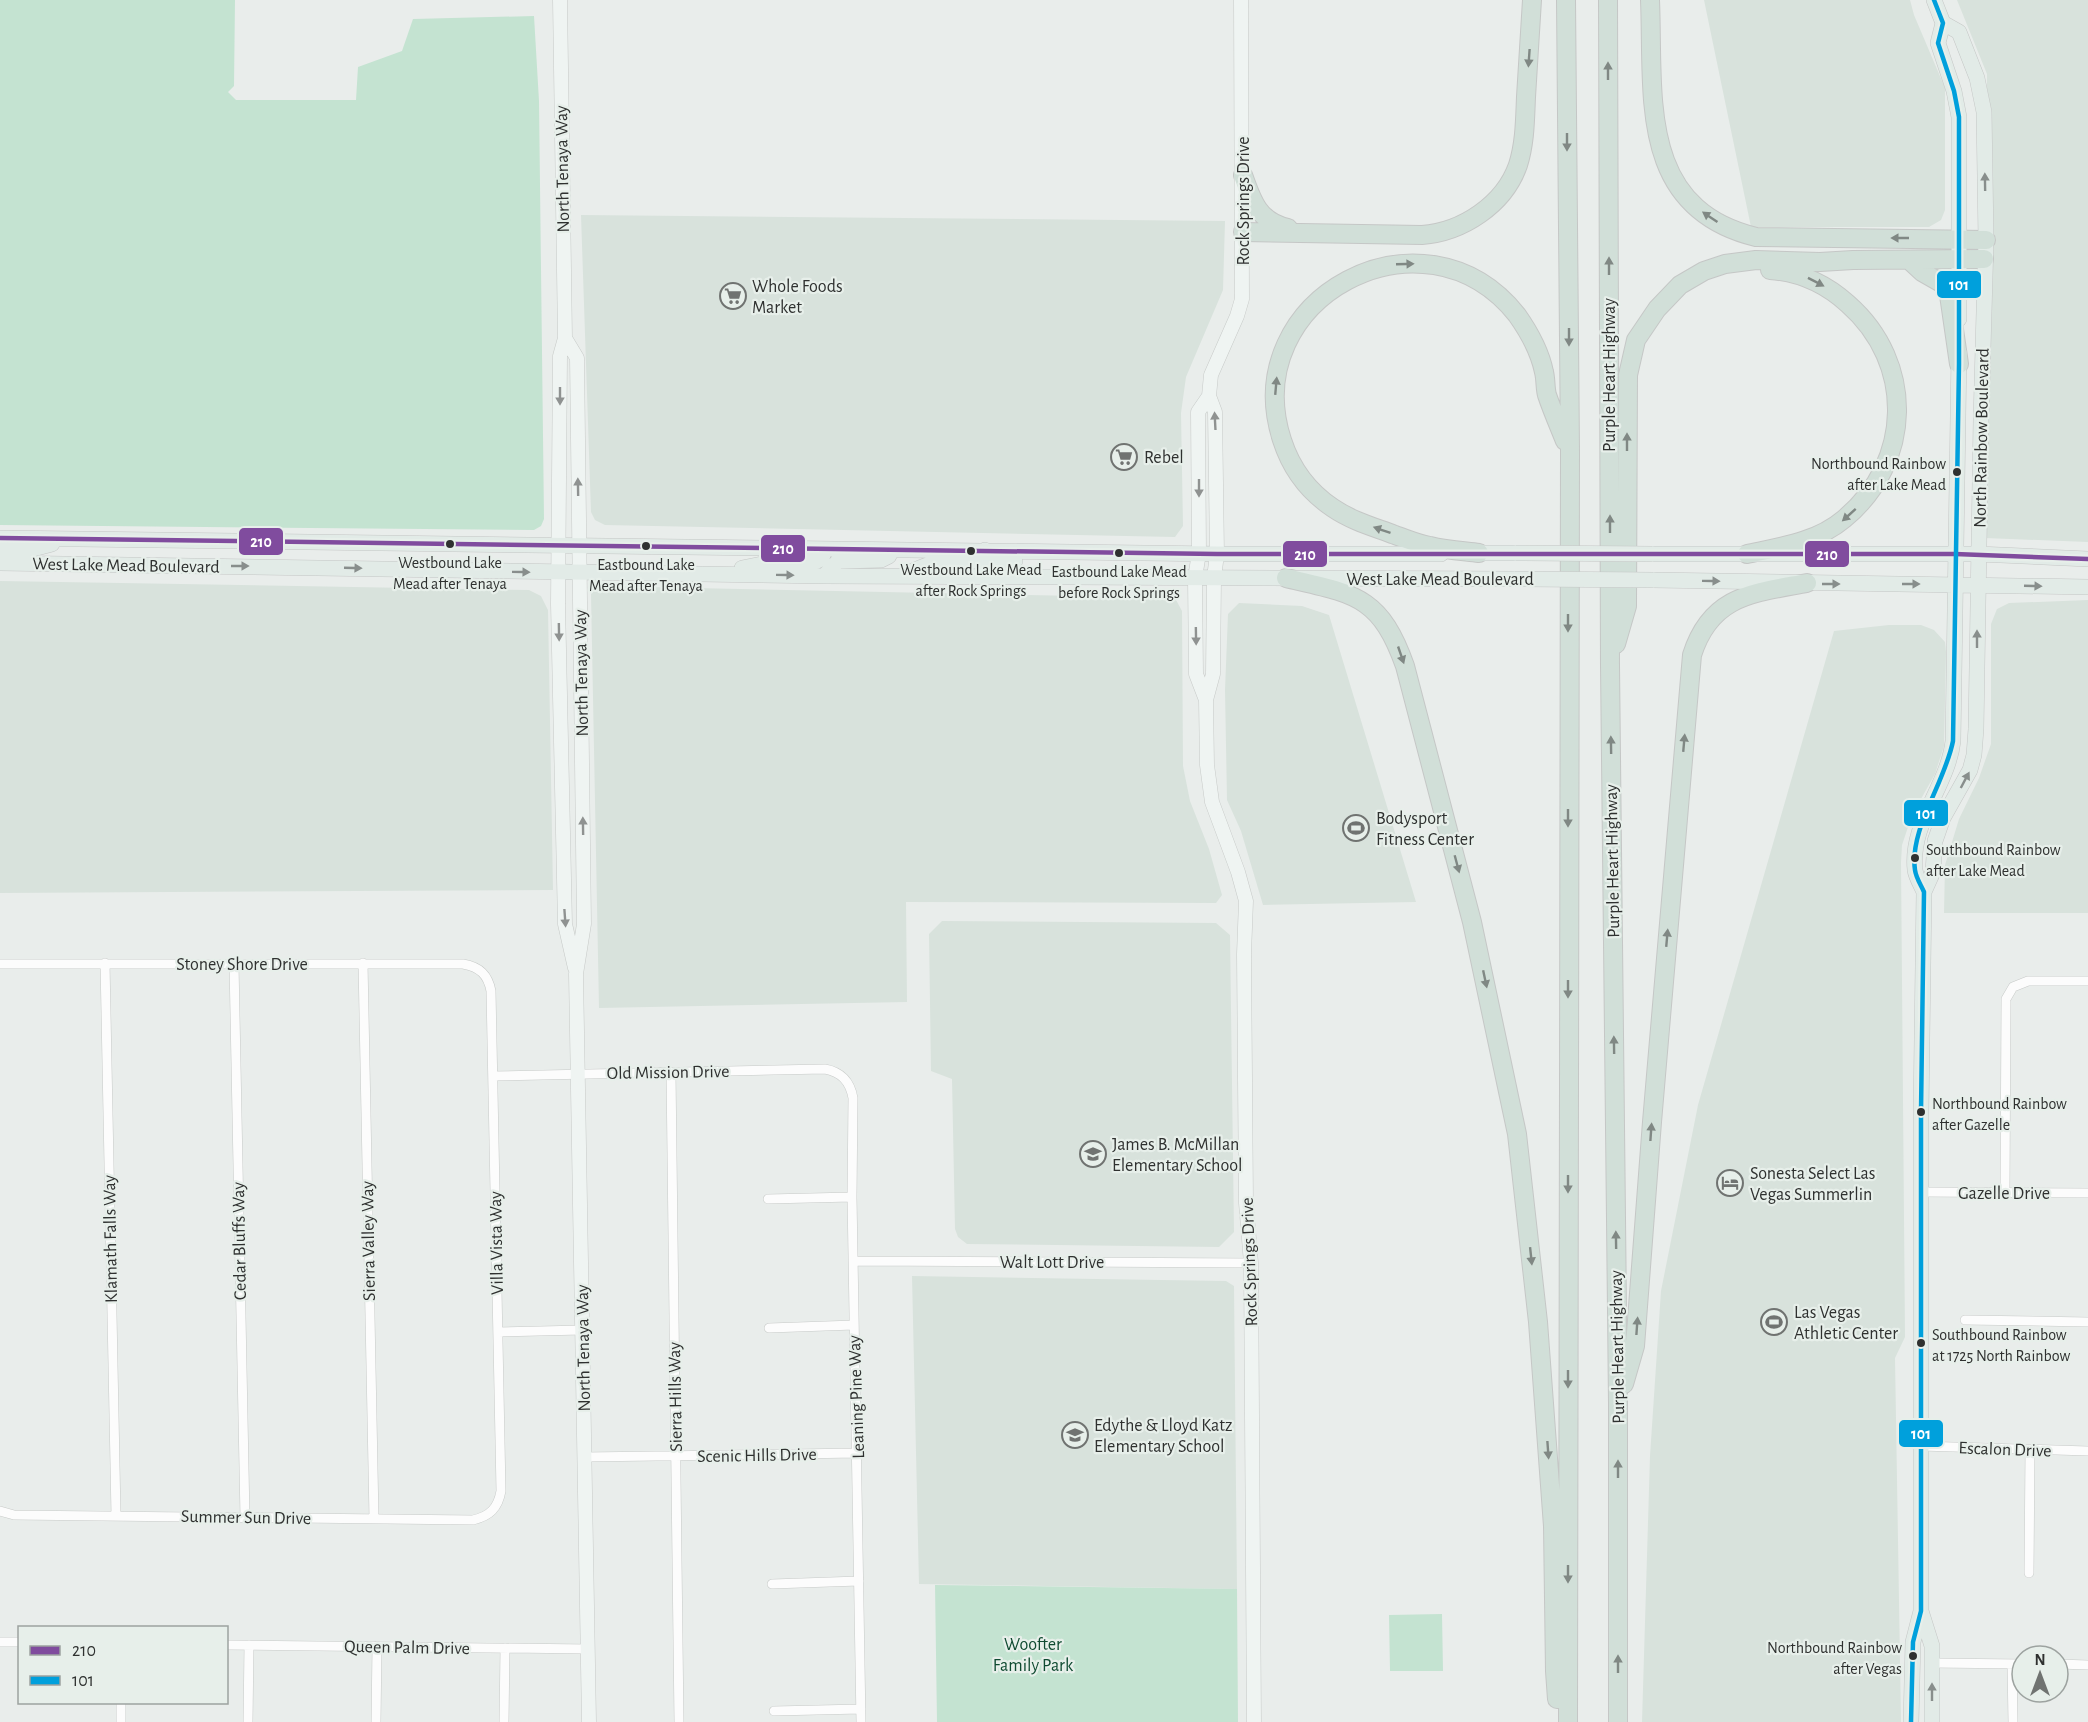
<svg xmlns="http://www.w3.org/2000/svg" width="2088" height="1722" font-family="'Alegreya Sans',sans-serif">
<style>
.built{fill:#d8e2dc}
.green{fill:#c4e3d1}
.lines{fill:none;stroke-linecap:round;stroke-linejoin:round}
.street-casing{stroke:#c7cac8;stroke-width:10}
.secondary-casing{stroke:#c7cac8;stroke-width:15}
.primary-casing{stroke:#c5c7c6;stroke-width:16}
.highway-casing{stroke:#c5c7c6;stroke-width:20}
.street{stroke:#fcfcfc;stroke-width:9}
.secondary{stroke:#eff4f2;stroke-width:14}
.primary{stroke:#e2ebe7;stroke-width:15}
.highway{stroke:#d1dfd8;stroke-width:18}
.primary-bridge-casing{stroke:#c5c7c6;stroke-width:16;stroke-linecap:butt}
.primary-bridge{stroke:#e2ebe7;stroke-width:15}
.bus-1-casing{stroke:#e7efea;stroke-width:9}
.bus-2-casing{stroke:#e7efea;stroke-width:9}
.bus-1{stroke:#804c9e;stroke-width:4.5}
.bus-2{stroke:#00a0dc;stroke-width:4.5}
.oneway{fill:#808884}
.oneway2{fill:#888e8c}
.oneway3{fill:#8f9291}
.bus-dot{fill:#2f3130;stroke:#e7efea;stroke-width:2}
.labels{text-anchor:middle;stroke-width:4.5;stroke-linejoin:round;paint-order:stroke}
.bus-label{font-size:16px;fill:#2f3130;stroke:#e7efea}
.street-label{font-size:18px;fill:#2f3130;stroke:#e7efea}
.poi-label{font-size:18px;fill:#2f3130;stroke:#e7efea;text-anchor:start}
.park-label{font-size:18px;fill:#0f4a31;stroke:#e7efea}
.line-badge{stroke:#e7efea;stroke-width:2}
.badge-label{font-size:16px;text-anchor:middle;font-weight:bold;fill:#fff}
</style>
<rect width="100%" height="100%" fill="#e9edeb"/>
<path class="built" d="M1704,0H1910L1914,15L1945,88V210L1941,220L1929,227H1751Z
M1957,0H2088V542L1985,538L1987,74Z
M581,215L1225,221L1223,290L1186,377L1181,413L1183,526L1175,537L605,525L595,520L591,512Z
M0,581L529,590L541,596L548,610L553,890L0,893Z
M599,586L1175,598L1182,611L1183,766L1190,801L1209,849L1222,895L1216,903L906,902L907,1002L599,1008L591,594Z
M2088,600V913H1944L1945,865L1959,819L1979,778L1991,744V624L1997,609L2009,603Z
M1239,603L1302,606L1329,615L1416,902L1263,905L1241,831L1227,800L1225,690L1228,614Z
M1889,625H1921L1934,630L1945,642L1946,652L1944,746L1935,774L1912,815L1902,845L1901,862L1905,1337L1895,1358L1901,1722H1642L1650,1456L1661,1291L1698,1105L1834,631Z
M942,921L1216,923L1230,935L1234,1232L1219,1247L967,1244L958,1237L955,1229L952,1079L931,1071L929,934Z
M912,1276L1226,1281L1234,1286L1237,1589L919,1584Z"/>
<path class="green" d="M0,0H235L234,86L228,92L236,100H356L358,67L402,51L413,19L534,16L539,101L544,519L541,526L534,530L0,525Z
M935,1585L1237,1589L1238,1722H937Z
M1442,1614L1443,1671H1390L1389,1615Z"/>
<g class="lines">
<defs>
<path id="street" d="M105,963L116,1515
M363,963L374,1518
M0,964H463C480,967 488,975 491,991L501,1491C498,1508 490,1516 473,1520L14,1515L0,1511
M234,964L245,1518
M671,1073L679,1722
M493,1076L825,1069C841,1072 850,1081 853,1098L852,1197L861,1722
M1921,1192L2088,1193
M2005,1192L2006,999L2013,987L2028,981H2088
M768,1199L852,1197
M853,1261L1251,1263
M1965,1320L2088,1322
M769,1328L854,1325
M498,1332L582,1330
M1921,1446L2088,1451
M585,1457L858,1453
M2029,1573L2030,1450
M772,1584L859,1581
M0,1642H20
M226,1645L588,1649
M1932,1663L2022,1664
M2012,1664L2013,1722
M2058,1664L2088,1665
M774,1711L861,1709
M121,1722V1702
M248,1722L249,1645
M376,1722L377,1646
M504,1722L505,1648"/>
<path id="secondary" d="M560,0L565,338L560,356L558,604L565,924L575,968
M565,338L577,358L584,924L576,974L589,1722
M1209,396L1215,412L1217,554L1214,578L1213,674L1206,700L1207,765L1212,802L1238,872L1246,901L1244,954L1246,1203L1251,1263L1254,1722
M1206,700L1196,674L1195,578L1199,553L1198,412L1209,396L1211,375L1237,316L1242,299L1241,0"/>
<path id="primary" d="M1934,0L1943,23L1938,43L1954,91L1959,117V319
M0,538L1217,554H1441
M0,550H29L52,544
M1468,553H1516
M1652,554H1978L2088,559
M0,563L824,576L1515,579
M742,568L773,562L817,561L822,558L825,549
M908,573C917,569 927,564 936,563C953,561 977,569 985,550
M824,576L838,561L881,560L889,556
M986,577L987,569L993,562L1015,561
M1653,580L2088,587
M1924,892L1933,872L1935,841L1943,818L1970,770L1974,755L1976,729L1981,420L1986,240L1984,112L1977,78L1959,32L1943,23
M1921,1611L1932,1646V1722
M1911,1722L1913,1642L1921,1611V1112L1924,892C1921,885 1916,877 1915,870C1910,822 1948,786 1953,741L1959,352"/>
<path id="highway" d="M1566,0L1570,452L1568,1722
M1608,0L1610,666L1618,1403V1722
M1650,0C1654,96 1637,208 1756,237L1986,240
M1243,175C1252,201 1259,222 1288,228
M1243,232L1422,235C1462,232 1504,205 1518,165C1525,143 1525,120 1526,97C1528,65 1530,32 1532,0
M1909,260L1922,272L1943,284L1949,295L1959,364
M1479,553C1463,551 1446,550 1430,546C1418,544 1407,539 1395,535C1374,527 1352,521 1333,508C1309,492 1291,468 1282,440C1236,298 1424,198 1517,315C1529,332 1540,352 1544,372C1546,380 1545,388 1547,395C1552,410 1559,426 1565,441
M1747,554C1780,547 1817,542 1844,519C1913,462 1915,363 1848,304C1826,284 1800,272 1770,270
M1286,578C1354,594 1380,595 1405,666L1472,922L1517,1134L1538,1322L1553,1526L1555,1671L1557,1699
M1616,644L1627,606L1628,375L1636,340L1657,309L1680,285L1704,271L1725,264L1756,260L1820,262L1853,260L1984,259
M1624,1384L1635,1346L1652,1122L1692,655C1711,595 1753,593 1807,583"/>
</defs>
<use href="#street" class="street-casing"/>
<use href="#secondary" class="secondary-casing"/>
<use href="#primary" class="primary-casing"/>
<use href="#highway" class="highway-casing"/>
<use href="#street" class="street"/>
<use href="#secondary" class="secondary"/>
<use href="#primary" class="primary"/>
<use href="#highway" class="highway"/>
<defs>
<path id="primary-bridge" d="M1516,553L1652,554
M1515,579L1653,580"/>
</defs>
<use href="#primary-bridge" class="primary-bridge-casing"/>
<use href="#primary-bridge" class="primary-bridge"/>
<defs>
<path id="bus-1" d="M0,538L1217,554H1955L2088,559"/>
<path id="bus-2" d="M1911,1722L1913,1642L1921,1611V1112L1924,892C1921,885 1916,878 1915,870C1909,829 1945,783 1953,741L1959,364V117L1954,91L1938,43L1943,23L1934,0"/>
</defs>
<use href="#bus-1" class="bus-1-casing"/>
<use href="#bus-2" class="bus-2-casing"/>
<use href="#bus-1" class="bus-1"/>
<use href="#bus-2" class="bus-2"/>
</g>
<defs><path id="oneway-solid" d="M-6-.8H1V-3.2L6.5 0L1 3.2V.8H-6Z" transform="scale(1.5)"/></defs>
<g class="oneway">
<use href="#oneway-solid" transform="translate(1529 58) rotate(94)"/>
<use href="#oneway-solid" transform="translate(1608 71) rotate(-90)"/>
<use href="#oneway-solid" transform="translate(1567 142) rotate(90)"/>
<use href="#oneway-solid" transform="translate(1710 217) rotate(-146)"/>
<use href="#oneway-solid" transform="translate(1900 238) rotate(180)"/>
<use href="#oneway-solid" transform="translate(1405 264) rotate(-2)"/>
<use href="#oneway-solid" transform="translate(1609 266) rotate(-90)"/>
<use href="#oneway-solid" transform="translate(1816 282) rotate(27)"/>
<use href="#oneway-solid" transform="translate(1569 337) rotate(90)"/>
<use href="#oneway-solid" transform="translate(1276 386) rotate(-85)"/>
<use href="#oneway-solid" transform="translate(1627 442) rotate(-90)"/>
<use href="#oneway-solid" transform="translate(1849 515) rotate(138)"/>
<use href="#oneway-solid" transform="translate(1610 524) rotate(-90)"/>
<use href="#oneway-solid" transform="translate(1382 530) rotate(-161)"/>
<use href="#oneway-solid" transform="translate(1568 623) rotate(90)"/>
<use href="#oneway-solid" transform="translate(1401 655) rotate(71)"/>
<use href="#oneway-solid" transform="translate(1684 743) rotate(-85)"/>
<use href="#oneway-solid" transform="translate(1611 745) rotate(-91)"/>
<use href="#oneway-solid" transform="translate(1568 818) rotate(90)"/>
<use href="#oneway-solid" transform="translate(1457 864) rotate(75)"/>
<use href="#oneway-solid" transform="translate(1667 938) rotate(-85)"/>
<use href="#oneway-solid" transform="translate(1485 979) rotate(78)"/>
<use href="#oneway-solid" transform="translate(1568 989) rotate(90)"/>
<use href="#oneway-solid" transform="translate(1614 1045) rotate(-91)"/>
<use href="#oneway-solid" transform="translate(1651 1132) rotate(-86)"/>
<use href="#oneway-solid" transform="translate(1568 1184) rotate(90)"/>
<use href="#oneway-solid" transform="translate(1616 1240) rotate(-91)"/>
<use href="#oneway-solid" transform="translate(1531 1256) rotate(84)"/>
<use href="#oneway-solid" transform="translate(1637 1326) rotate(-86)"/>
<use href="#oneway-solid" transform="translate(1568 1379) rotate(90)"/>
<use href="#oneway-solid" transform="translate(1548 1450) rotate(86)"/>
<use href="#oneway-solid" transform="translate(1618 1469) rotate(-90)"/>
<use href="#oneway-solid" transform="translate(1568 1574) rotate(90)"/>
<use href="#oneway-solid" transform="translate(1618 1664) rotate(-90)"/>
</g>
<g class="oneway2">
<use href="#oneway-solid" transform="translate(1985 182) rotate(-91)"/>
<use href="#oneway-solid" transform="translate(240 566)"/>
<use href="#oneway-solid" transform="translate(353 568) rotate(2)"/>
<use href="#oneway-solid" transform="translate(521 572) rotate(1)"/>
<use href="#oneway-solid" transform="translate(785 575) rotate(1)"/>
<use href="#oneway-solid" transform="translate(1711 581) rotate(1)"/>
<use href="#oneway-solid" transform="translate(1831 584)"/>
<use href="#oneway-solid" transform="translate(1911 584)"/>
<use href="#oneway-solid" transform="translate(2033 586) rotate(2)"/>
<use href="#oneway-solid" transform="translate(1977 639) rotate(-90)"/>
<use href="#oneway-solid" transform="translate(1965 780) rotate(-62)"/>
<use href="#oneway-solid" transform="translate(1932 1692) rotate(-90)"/>
</g>
<g class="oneway3">
<use href="#oneway-solid" transform="translate(560 396) rotate(90)"/>
<use href="#oneway-solid" transform="translate(1215 421) rotate(-93)"/>
<use href="#oneway-solid" transform="translate(578 487) rotate(-91)"/>
<use href="#oneway-solid" transform="translate(1199 488) rotate(90)"/>
<use href="#oneway-solid" transform="translate(559 632) rotate(89)"/>
<use href="#oneway-solid" transform="translate(1196 636) rotate(89)"/>
<use href="#oneway-solid" transform="translate(583 826) rotate(-91)"/>
<use href="#oneway-solid" transform="translate(565 918) rotate(86)"/>
</g>
<defs>
<symbol id="supermarket-ring" viewBox="-11 -11 22 22"><circle r="9.5" fill="#e7efea" stroke="#707371" stroke-width="1.5"/><path d="M-6-5.5h2.5l.6 2H6L4.5 2H-2.5L-4.4-4H-6ZM-1.5 3.2a1.3 1.3 0 1 0 .1 0ZM3 3.2a1.3 1.3 0 1 0 .1 0Z" fill="#707371"/></symbol>
<symbol id="stadium-ring" viewBox="-11 -11 22 22"><circle r="9.5" fill="#e7efea" stroke="#707371" stroke-width="1.5"/><path d="M0-5a6.5 5 0 1 0 0 10a6.5 5 0 1 0 0-10ZM-3.5-1.8h7v3.6h-7Z" fill="#707371"/></symbol>
<symbol id="school-ring" viewBox="-11 -11 22 22"><circle r="9.5" fill="#e7efea" stroke="#707371" stroke-width="1.5"/><path d="M0-5L7-2L0 1L-7-2ZM-4 1L0 2.5L4 1V4Q0 6-4 4Z" fill="#707371"/></symbol>
<symbol id="hotel-ring" viewBox="-11 -11 22 22"><circle r="9.5" fill="#e7efea" stroke="#707371" stroke-width="1.5"/><path d="M-6-4.5h1.5V1H6V5H4.5V3h-9V5H-6ZM-4 0a1.8 1.8 0 1 1 3.6 0ZM.5 0V-2.5h3Q6-2.5 6 0Z" fill="#707371"/></symbol>
</defs>
<g fill-rule="evenodd">
<use href="#supermarket-ring" x="718" y="281" width="30" height="30"/>
<use href="#supermarket-ring" x="1109" y="442" width="30" height="30"/>
<use href="#stadium-ring" x="1341" y="813" width="30" height="30"/>
<use href="#school-ring" x="1078" y="1139" width="30" height="30"/>
<use href="#hotel-ring" x="1715" y="1168" width="30" height="30"/>
<use href="#stadium-ring" x="1759" y="1307" width="30" height="30"/>
<use href="#school-ring" x="1060" y="1420" width="30" height="30"/>
</g>
<g class="bus-dot">
<circle cx="1957" cy="472" r="5"/>
<circle cx="450" cy="544" r="5"/>
<circle cx="646" cy="546" r="5"/>
<circle cx="971" cy="551" r="5"/>
<circle cx="1119" cy="553" r="5"/>
<circle cx="1915" cy="858" r="5"/>
<circle cx="1921" cy="1112" r="5"/>
<circle cx="1921" cy="1343" r="5"/>
<circle cx="1913" cy="1656" r="5"/>
</g>
<g class="labels">
<g class="bus-label">
<text x="1946" y="469" text-anchor="end">Northbound Rainbow<tspan x="1946" dy="21">after Lake Mead</tspan></text>
<text x="450" y="568">Westbound Lake<tspan x="450" dy="21">Mead after Tenaya</tspan></text>
<text x="646" y="570">Eastbound Lake<tspan x="646" dy="21">Mead after Tenaya</tspan></text>
<text x="971" y="575">Westbound Lake Mead<tspan x="971" dy="21">after Rock Springs</tspan></text>
<text x="1119" y="577">Eastbound Lake Mead<tspan x="1119" dy="21">before Rock Springs</tspan></text>
<text x="1926" y="855" text-anchor="start">Southbound Rainbow<tspan x="1926" dy="21">after Lake Mead</tspan></text>
<text x="1932" y="1109" text-anchor="start">Northbound Rainbow<tspan x="1932" dy="21">after Gazelle</tspan></text>
<text x="1932" y="1340" text-anchor="start">Southbound Rainbow<tspan x="1932" dy="21">at 1725 North Rainbow</tspan></text>
<text x="1902" y="1653" text-anchor="end">Northbound Rainbow<tspan x="1902" dy="21">after Vegas</tspan></text>
</g>
<g class="street-label">
<text transform="translate(562 169) rotate(-91)" y="6">North Tenaya Way</text>
<text transform="translate(1243 201) rotate(-90)" y="6">Rock Springs Drive</text>
<text transform="translate(1609 375) rotate(-90)" y="6">Purple Heart Highway</text>
<text transform="translate(1981 438) rotate(-89)" y="6">North Rainbow Boulevard</text>
<text transform="translate(126 565) rotate(1)" y="6">West Lake Mead Boulevard</text>
<text x="1440" y="585">West Lake Mead Boulevard</text>
<text transform="translate(581 673) rotate(-91)" y="6">North Tenaya Way</text>
<text transform="translate(1612 861) rotate(-91)" y="6">Purple Heart Highway</text>
<text x="242" y="970">Stoney Shore Drive</text>
<text transform="translate(668 1072) rotate(-1)" y="6">Old Mission Drive</text>
<text x="2004" y="1199">Gazelle Drive</text>
<text transform="translate(110 1239) rotate(-91)" y="6">Klamath Falls Way</text>
<text transform="translate(239 1241) rotate(-91)" y="6">Cedar Bluffs Way</text>
<text transform="translate(368 1241) rotate(-91)" y="6">Sierra Valley Way</text>
<text transform="translate(496 1243) rotate(-91)" y="6">Villa Vista Way</text>
<text x="1052" y="1268">Walt Lott Drive</text>
<text transform="translate(1249 1262) rotate(-92)" y="6">Rock Springs Drive</text>
<text transform="translate(1617 1347) rotate(-91)" y="6">Purple Heart Highway</text>
<text transform="translate(583 1348) rotate(-91)" y="6">North Tenaya Way</text>
<text transform="translate(675 1397) rotate(-91)" y="6">Sierra Hills Way</text>
<text transform="translate(856 1397) rotate(-92)" y="6">Leaning Pine Way</text>
<text transform="translate(2005 1449) rotate(2)" y="6">Escalon Drive</text>
<text transform="translate(757 1455) rotate(-1)" y="6">Scenic Hills Drive</text>
<text transform="translate(246 1517) rotate(1)" y="6">Summer Sun Drive</text>
<text transform="translate(407 1647) rotate(1)" y="6">Queen Palm Drive</text>
</g>
<g class="poi-label">
<text x="752" y="292">Whole Foods<tspan x="752" dy="21">Market</tspan></text>
<text x="1144" y="463">Rebel</text>
<text x="1376" y="824">Bodysport<tspan x="1376" dy="21">Fitness Center</tspan></text>
<text x="1112" y="1150">James B. McMillan<tspan x="1112" dy="21">Elementary School</tspan></text>
<text x="1750" y="1179">Sonesta Select Las<tspan x="1750" dy="21">Vegas Summerlin</tspan></text>
<text x="1794" y="1318">Las Vegas<tspan x="1794" dy="21">Athletic Center</tspan></text>
<text x="1094" y="1431">Edythe &amp; Lloyd Katz<tspan x="1094" dy="21">Elementary School</tspan></text>
</g>
<g class="park-label">
<text x="1033" y="1650">Woofter<tspan x="1033" dy="21">Family Park</tspan></text>
</g>
</g>
<g class="line-badge">
<rect x="1936" y="270" width="46" height="29" rx="6" fill="#00a0dc"/>
<rect x="238" y="527" width="46" height="29" rx="6" fill="#804c9e"/>
<rect x="760" y="534" width="46" height="29" rx="6" fill="#804c9e"/>
<rect x="1282" y="540" width="46" height="28" rx="6" fill="#804c9e"/>
<rect x="1804" y="540" width="46" height="28" rx="6" fill="#804c9e"/>
<rect x="1903" y="799" width="46" height="28" rx="6" fill="#00a0dc"/>
<rect x="1898" y="1419" width="46" height="29" rx="6" fill="#00a0dc"/>
</g>
<g class="badge-label">
<text x="1959" y="290">101</text>
<text x="261" y="547">210</text>
<text x="783" y="554">210</text>
<text x="1305" y="560">210</text>
<text x="1827" y="560">210</text>
<text x="1926" y="819">101</text>
<text x="1921" y="1439">101</text>
</g>
<rect x="18" y="1626" width="210" height="78" fill="#e7efea" stroke="#9da3a0" stroke-width="1.5"/>
<rect x="30" y="1646" width="30" height="9" fill="#804c9e" stroke="#9da3a0" stroke-width="1.5"/>
<text x="72" y="1656" font-size="18" fill="#2f3130">210</text>
<rect x="30" y="1676" width="30" height="9" fill="#00a0dc" stroke="#9da3a0" stroke-width="1.5"/>
<text x="72" y="1686" font-size="18" fill="#2f3130">101</text>
<g transform="translate(2040 1674)"><circle r="28" fill="#e7efea" stroke="#9da3a0" stroke-width="1.5"/>
<path d="M0-4.5L10 22L0 15L-10 22Z" fill="#707371"/>
<text y="-9" font-size="16" font-weight="bold" text-anchor="middle" fill="#2f3130">N</text>
</g>
</svg>
